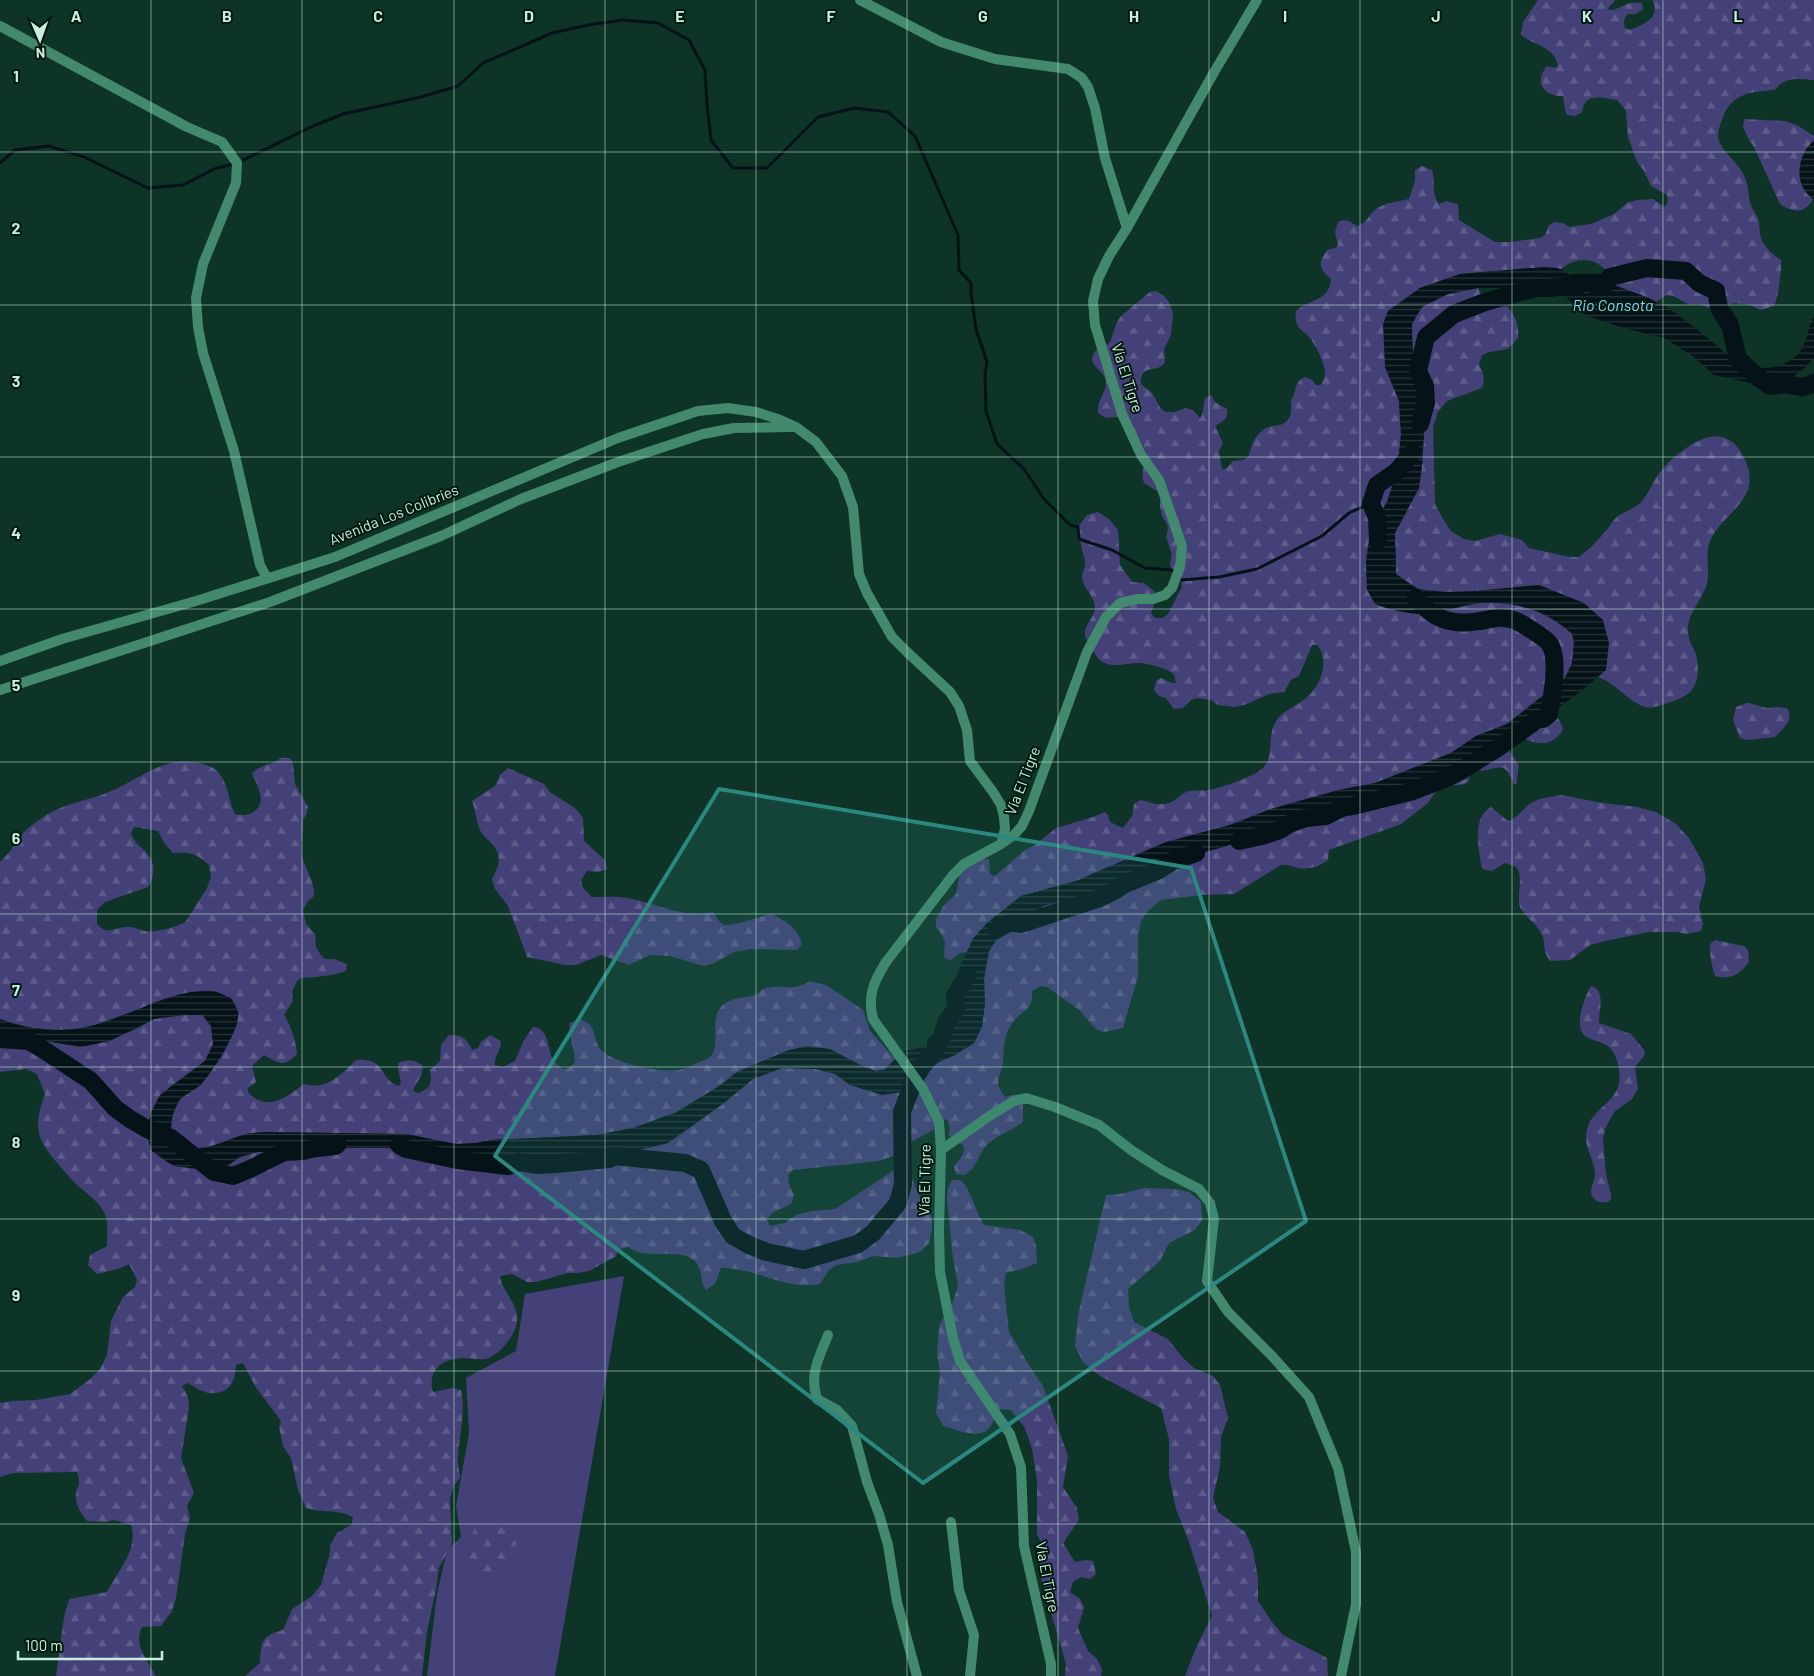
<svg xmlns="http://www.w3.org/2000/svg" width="1814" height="1676" font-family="Barlow,sans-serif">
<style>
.grass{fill:#444078}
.forest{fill:url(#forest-firs);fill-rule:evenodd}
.water{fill:url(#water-rules)}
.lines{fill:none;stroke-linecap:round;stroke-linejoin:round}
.stream{stroke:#051319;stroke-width:3}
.river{stroke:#051319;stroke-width:18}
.street{stroke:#43896d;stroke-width:10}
.marked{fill:#2b887f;fill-opacity:0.2;stroke:#2b887f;stroke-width:4;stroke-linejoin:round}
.grid{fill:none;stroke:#cbeddd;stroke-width:1;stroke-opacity:0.55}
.labels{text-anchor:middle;stroke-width:4;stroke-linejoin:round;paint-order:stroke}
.street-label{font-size:15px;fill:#cbeddd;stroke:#001a0f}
.water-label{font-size:16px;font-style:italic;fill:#87d7f7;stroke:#001a0f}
.grid-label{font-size:16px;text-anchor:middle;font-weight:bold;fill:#cbeddd;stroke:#001a0f;stroke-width:4;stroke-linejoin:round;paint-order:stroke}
</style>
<defs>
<pattern id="forest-firs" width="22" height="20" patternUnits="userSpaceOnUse" patternTransform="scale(1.25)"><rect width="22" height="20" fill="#444078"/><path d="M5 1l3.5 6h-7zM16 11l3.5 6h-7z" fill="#5e5c8b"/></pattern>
<pattern id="water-rules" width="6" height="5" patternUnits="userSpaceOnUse" patternTransform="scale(1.25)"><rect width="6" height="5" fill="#051319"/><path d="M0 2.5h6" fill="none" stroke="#28363a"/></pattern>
</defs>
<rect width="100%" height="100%" fill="#0d3426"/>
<path class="grass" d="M624,1276L555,1676H427L437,1594L447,1550L461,1537L456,1506L469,1433L466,1378L516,1351L525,1294Z"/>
<path class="forest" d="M1538,0H1615L1614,2L1608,8L1609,10C1625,9 1624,0 1642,3L1643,9L1636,14H1628C1624,18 1623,22 1625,28L1630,30C1643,25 1662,17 1652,0H1814V80C1798,79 1785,76 1775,90C1749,92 1730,93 1721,122C1719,129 1717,134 1719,141C1725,156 1740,163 1745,178C1749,188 1748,197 1751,205C1752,209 1756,214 1758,218C1760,225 1759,231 1761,238C1765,248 1772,254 1781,260C1782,269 1778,300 1774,306L1760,310L1750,305L1735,303L1715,309L1697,304L1690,305L1673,296L1667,295L1656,302C1644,297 1627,294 1616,286C1613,283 1611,277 1608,273C1595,256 1576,257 1561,269L1530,268L1460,274L1420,288L1388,311L1385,367L1399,401L1401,434L1400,452L1397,471L1392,487L1387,502L1377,518L1366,560L1367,590L1433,613L1480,603H1507L1522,606L1550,616L1572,633L1574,642L1572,663L1565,678L1507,724L1476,736L1451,753L1375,783L1339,790L1271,809L1230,825L1166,842L1076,881L1021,896L987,923L973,939L967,952L960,953L950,961L944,957L945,943L942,935L936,927V919L944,905L956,894L960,873L964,868L982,858L989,859L990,874L995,876L1025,850L1035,845L1056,828L1093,817L1105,812L1108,815L1110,822L1123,828L1132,816L1134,804L1140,800C1147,801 1156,805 1163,804C1177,803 1178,794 1189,791C1196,790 1202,791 1209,790C1220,788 1245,779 1256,773C1277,761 1266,744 1274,725C1280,711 1294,708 1305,699C1320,687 1331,661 1317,645H1312L1299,676L1291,680L1284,692L1269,694L1247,704L1235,707L1218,705L1211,700L1196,698L1191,700L1183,708L1174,709L1166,698L1159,696L1154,690L1156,681L1161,678L1172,683H1176C1175,680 1175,677 1174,675C1171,669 1146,663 1139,663C1125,663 1109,670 1098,658C1096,656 1085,638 1085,635C1084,624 1095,618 1095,607C1094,596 1085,590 1082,579C1081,574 1086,567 1085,561C1082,550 1079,539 1078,527L1087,515L1098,512L1109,519L1118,530L1120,565L1132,582L1144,583L1154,591L1155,602L1151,613L1155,618H1163L1168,614L1182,587L1181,580L1172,570L1170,564L1172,554L1166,537L1168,530L1167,524L1162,516L1160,507V493L1144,483C1139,467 1148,461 1144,450L1129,419L1114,417L1106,418L1098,413C1097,401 1105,394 1106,383C1107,371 1086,366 1094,353C1097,348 1106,346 1110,342L1117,322L1121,316L1150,292L1156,291L1163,295L1169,302L1173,313L1171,335L1164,349L1165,363C1155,374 1140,363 1141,384L1152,393L1161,409L1166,412H1175L1185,408L1193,410L1200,418L1202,415L1205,398L1211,395L1215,402L1227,409C1229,420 1222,421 1215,426L1223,443L1219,451L1222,469C1227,470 1229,465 1233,461C1257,461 1245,450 1257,436C1259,434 1263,429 1266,428C1274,424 1281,428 1288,420C1292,414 1291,408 1291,401C1297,392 1293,382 1305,377L1312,380L1316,385H1321C1322,382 1325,378 1325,374C1326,366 1315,343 1309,337C1299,327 1294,327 1296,311C1309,299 1330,301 1331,279C1318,267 1318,264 1327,250L1335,248L1338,245L1335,232L1338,222C1347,219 1349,221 1357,226C1369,222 1367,216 1375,210C1385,202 1397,202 1409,199L1415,181V170L1422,166L1432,170C1436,184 1431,192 1439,204L1446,201L1458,204L1459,220L1495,242H1510L1540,238L1545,235L1549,225L1555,222L1563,223L1569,227L1591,224L1614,214L1627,203L1637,200L1653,199L1665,207L1668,202L1667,195L1651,186L1644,171L1637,162L1628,137L1626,111L1617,100C1601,98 1585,92 1582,112L1575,116L1567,115L1565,110L1563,96C1544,97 1533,82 1547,66L1555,68L1558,66C1555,46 1534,46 1521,35L1523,22Z
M1744,119L1785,121L1797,125L1814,136V140C1799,158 1792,183 1813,199C1805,214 1792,213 1780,204L1754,147L1748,138L1743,127Z
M1478,288L1485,302L1508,307C1516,318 1519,325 1518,338L1508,349L1489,352L1482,355L1479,365C1484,373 1485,379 1482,388L1447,401L1438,412L1433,427L1435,504L1443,519L1451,531L1464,539L1475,541L1500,534L1522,540L1529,548L1570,557H1579C1588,550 1597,542 1604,533C1609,528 1612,521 1618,516C1627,510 1637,508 1643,500C1650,491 1654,479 1661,471C1672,457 1702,432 1722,437C1732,440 1739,447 1743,456C1768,503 1715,513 1708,548C1706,561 1711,577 1705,589C1698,606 1684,617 1689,638C1690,644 1695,649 1696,655C1699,666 1699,683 1691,691C1685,697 1675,701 1667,703C1661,705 1652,709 1645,707C1627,701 1616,683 1598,677L1606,670L1539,585C1504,587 1453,599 1419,589C1411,587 1403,579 1396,574L1395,533L1419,488L1422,465L1426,403V386L1413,354L1412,324L1421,307L1448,294Z
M1747,703C1754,703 1757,706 1763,707C1772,710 1775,704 1788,709C1793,722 1784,727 1775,737L1747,740L1740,738L1733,720L1736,707Z
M1549,714C1558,716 1561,721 1563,730C1553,744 1543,746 1527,740L1523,730Z
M1515,735V741L1509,748L1510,752L1519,765L1516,784L1514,785C1505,762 1503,767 1482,771L1472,764Z
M281,758H290L293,763L295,784L308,807L306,815L303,820C304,832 299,847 303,859C307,872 315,883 314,896L308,901L303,910L306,924L315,934L316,947L321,955L325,959H334L347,964L346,971C332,976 317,977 301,978L297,981L292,992L293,1001L284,1015C291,1025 296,1042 297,1054C283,1069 278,1062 264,1055L252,1066L256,1082L248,1088V1092C267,1113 286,1097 304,1084C326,1091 342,1074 356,1060C388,1058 378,1079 398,1086L401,1084C400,1076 398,1071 398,1063C408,1059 413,1059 422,1065C425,1076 416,1081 413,1091L419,1093L429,1087L431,1079L430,1070L440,1061L441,1045L449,1035C462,1035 467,1038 472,1050L478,1048L481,1042L490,1035L501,1041C501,1052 494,1055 495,1065L503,1067L515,1061L523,1042L533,1027C551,1029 546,1049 554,1061C556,1064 560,1067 563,1069L569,1068L575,1062C575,1049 567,1033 570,1023L580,1019C583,1021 587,1022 590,1025C598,1034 592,1045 606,1054C623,1065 663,1074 683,1069C688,1068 693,1065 697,1063C707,1059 713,1058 715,1046C717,1031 710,1012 727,1002C736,997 748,998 757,994C760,992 762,989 766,988C783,984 793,992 810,981L826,985L863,1010L870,1031L895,1059L884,1070L876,1071L864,1067L837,1053L789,1050L737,1072L719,1086L676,1112L633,1128L596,1135L491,1140L476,1143L456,1144L406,1134L267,1132C261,1133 253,1132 247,1134C217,1142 207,1154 173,1145L171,1120L179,1100L201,1085L221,1057L238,1023L167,999L95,1025L75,1029L54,1030L21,1027L0,1019V862C8,855 13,847 19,838C25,830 33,824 42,818C61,804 87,801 109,792C131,783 151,767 175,762C187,760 210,763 218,772C229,784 228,800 235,814C250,818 264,810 260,793C258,786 255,780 252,773C262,764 270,766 281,758ZM134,827L158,831L165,844L173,853C190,852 196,853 209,865L211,877L207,888L186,921C180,927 153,933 145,931C139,930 132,926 126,927C113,928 108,936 97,924V910L105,902L148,887C154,878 156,865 149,856C143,847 137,847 131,834Z
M508,768L544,784L550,792L575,808L583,818L584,841L605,860L607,869L598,872L587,871L581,880L583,888L592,897C604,897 616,896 628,898C659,904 679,918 713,912L719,921L724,925C741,925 755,917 772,914C787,922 797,927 802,944L797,950L751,949L734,952L714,963L704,966L670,956L650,955L629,965L601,955L576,965H565L527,957L508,906L495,889L492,879C499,866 503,855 491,843C489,840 485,838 483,835C475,824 477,812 472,801L495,786L500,775Z
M1461,770L1470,773L1469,781C1462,787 1452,785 1443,784L1437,790L1428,803L1401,824L1329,850L1328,860C1318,867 1309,870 1297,868C1291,866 1288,864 1281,865L1234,894L1201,895L1161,900L1149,910L1141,921L1138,935V976L1123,1028L1104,1032L1096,1029L1078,1009L1047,987L1041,986L1032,991C1034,1012 1020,1010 1011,1025C1003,1038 1004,1049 1003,1063C1002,1070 996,1080 999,1087C1000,1090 1003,1094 1005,1097L1018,1094L1023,1104V1122C1011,1131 996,1135 986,1146C977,1156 979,1165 965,1175L956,1174L954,1167C958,1160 967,1153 963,1145L954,1141L948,1134L950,1129L948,1121L946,1119L939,1122L933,1130L909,1143L896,1155L879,1161L793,1170L788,1175L789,1184L794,1195L791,1204L772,1213L767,1219L770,1226L785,1223L796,1215L812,1211L835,1209L894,1170L911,1177L921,1199L928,1207L932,1218V1229L929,1243L920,1252L897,1258L873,1256L858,1262L836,1265L829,1270L820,1284C786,1291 754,1267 721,1268L715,1284L706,1290C700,1282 703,1272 697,1264C686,1248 658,1257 642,1253C637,1252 632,1249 628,1247L620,1249L615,1257L589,1271L577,1273H568L536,1282H527L512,1274L500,1276C502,1293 522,1306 516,1326C513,1338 499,1355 486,1359C479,1360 470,1358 463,1358C442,1359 427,1370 433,1392L452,1388L461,1390C466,1412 459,1435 458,1458C457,1464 460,1471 460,1478L454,1485L450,1499L452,1543L439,1568L436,1589L427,1631L422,1676H245L260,1663C261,1642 261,1636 283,1630L292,1609L311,1597L321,1585L330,1553V1546L336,1534L352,1524L353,1517C336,1508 323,1514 306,1508L298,1490L291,1458L283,1446L279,1427L281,1421L255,1386L243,1363L236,1365C235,1382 230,1394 210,1393C203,1393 194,1386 187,1383L182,1386L188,1397L189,1408L181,1458L194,1493L187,1506L190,1518L185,1534L176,1598L172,1611L161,1626L142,1627C133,1645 147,1660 156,1676H56L64,1617L69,1599L107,1592C117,1572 139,1549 131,1525L114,1520L106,1522L87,1521C81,1513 75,1505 76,1495C77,1482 82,1488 77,1472L13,1473L0,1477V1403L13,1401L36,1400L70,1394L89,1380L100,1369L107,1355L111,1321L123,1297L135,1287L137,1280L129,1264L118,1269L97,1274L88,1265L90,1255L107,1246C107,1235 109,1222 104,1212C97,1200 86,1193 76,1184C70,1178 64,1171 58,1164C36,1138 33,1127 45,1094L37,1074L26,1069L0,1072V1033L81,1047L132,1031L154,1019L183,1015L202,1014L211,1026L213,1044L205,1061L170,1087L151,1112L146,1134L152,1151L174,1166H227L240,1157L257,1152H284L317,1148H389L519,1162L556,1164L614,1156L668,1143L724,1103L753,1079L782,1068L816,1069L835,1074L850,1085L924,1078L937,1063L955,1055L974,1043L982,1027L985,1003L984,979L989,951L997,939L1043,906L1123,885L1173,861L1262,836L1289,823L1306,818L1393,795L1426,785Z
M1562,795L1602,803L1637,807L1656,812L1676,824L1689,838L1703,863L1706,879L1699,907L1703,923L1701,931L1687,934L1677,932H1649L1605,941L1590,945L1570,960L1550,961C1541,949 1547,943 1541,933C1536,923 1526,918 1521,909C1515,899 1525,876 1516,867C1513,865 1508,864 1505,863L1492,871L1482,869C1479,850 1471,818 1491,807L1508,821C1517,818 1520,812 1527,806C1536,798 1550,797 1562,795Z
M1715,940L1744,946L1748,950L1749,962C1740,974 1731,980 1715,976C1712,966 1709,955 1710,944Z
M1591,986C1607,991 1598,1011 1599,1023L1631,1034L1645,1051L1644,1056L1635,1067L1638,1089L1632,1099L1614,1112L1605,1129L1603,1141L1606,1174L1611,1194V1199L1608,1202C1602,1203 1595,1202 1592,1196C1589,1188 1595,1182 1595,1174C1594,1156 1581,1146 1588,1126C1593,1111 1613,1102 1618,1087C1622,1074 1618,1052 1606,1045C1600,1041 1590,1040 1585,1036C1573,1026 1585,996 1591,986Z
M952,1180H961C972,1191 975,1211 984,1225L1020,1230L1033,1237L1036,1246L1037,1263L1022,1269L1006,1273L1004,1285L1009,1332L1032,1370L1043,1386L1068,1456L1063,1487L1077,1508L1079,1520L1063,1543L1075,1562L1085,1560L1093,1561L1096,1574L1090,1579L1080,1577L1073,1582L1070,1592L1080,1599L1084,1607L1078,1628L1088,1651L1097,1659L1102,1669L1101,1676H1065L1066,1664L1041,1579L1040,1564L1044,1549L1037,1534V1480L1032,1449L1025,1428L1011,1410L1000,1409C996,1415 992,1426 987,1430C977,1439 955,1429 943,1426L936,1413L940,1372L937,1354L939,1327L946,1311L952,1304L958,1286L952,1251L947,1199L948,1188Z
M1144,1188L1175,1189L1189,1192L1201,1202L1202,1220L1195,1230L1169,1243L1160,1261L1128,1289L1129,1307L1134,1322L1168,1339L1183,1358L1194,1368L1213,1376L1220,1385L1228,1418L1221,1437L1220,1467L1213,1498L1218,1512L1245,1532L1253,1550L1258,1578V1601L1272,1622L1283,1635L1327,1658L1328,1676H1185L1198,1643L1212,1616L1189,1542L1176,1509L1169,1475V1439L1161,1408L1100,1376L1083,1362L1075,1346L1078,1315L1106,1195L1120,1194Z
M485,1522C511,1527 517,1531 517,1559C506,1575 496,1575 478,1578C465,1566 470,1542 475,1527Z"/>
<path class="water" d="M1814,140V199C1798,190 1796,169 1804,153C1806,148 1811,144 1814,140Z
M1545,267C1551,268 1561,267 1566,272C1574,279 1573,287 1586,294C1595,292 1600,283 1610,283C1625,290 1642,294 1657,302C1677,312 1695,328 1713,342C1720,347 1726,355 1733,360C1751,371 1778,371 1795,357C1807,348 1807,328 1814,316V358L1806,367L1783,384L1770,386L1758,385L1723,377L1714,375L1694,357L1664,338L1623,328L1588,316L1563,295L1549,288H1478L1448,294L1422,307L1412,324V339L1413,354L1425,386L1426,403L1422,465L1419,488L1395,533L1396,574L1418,589L1446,592L1475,591L1539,585L1584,603L1603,620L1609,643L1606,670L1585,688L1543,719L1511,737L1459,772L1426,785L1393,795L1289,823L1262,836L1173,861L1123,885L1043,906L997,939L989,951L984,979L985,1003L982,1027L974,1043L955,1055L937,1063L924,1078L903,1092L882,1095L850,1085L835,1074L816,1069L782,1068L753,1079L724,1103L668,1143L614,1156L556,1164L472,1162L389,1148H317L284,1152H257L240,1157L227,1166L197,1169L174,1166L164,1160L152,1151L146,1134L151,1112L160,1095L205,1061L213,1044L211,1026L202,1015H183L154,1019L110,1041L81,1047L0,1033V1019C30,1030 64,1034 95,1025C133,1015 173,988 213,991C219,992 226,996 231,998C233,1002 237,1007 238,1012C241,1028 212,1074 200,1085C194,1091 183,1094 179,1101C170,1114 170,1131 173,1145C207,1155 217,1142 247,1134C253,1132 261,1133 267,1132L406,1134L456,1144L476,1143L491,1140L596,1135L633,1128L676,1113L719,1086L737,1072L789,1050L807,1046L830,1049L864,1067L876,1071L884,1070L904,1051L932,1045L941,1040L951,1030L955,1016V986L958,971L973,939L987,923L1021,896L1076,881L1166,842L1230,825L1271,809L1299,801L1339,790L1375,783L1451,753L1476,736L1507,724L1565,678L1572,663L1574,642L1572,634C1547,610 1514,601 1480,603C1465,604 1450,610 1435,613C1417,616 1392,611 1375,604L1367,590L1366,560L1370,534L1377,518L1387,502L1397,471L1401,434L1399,401L1385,367L1383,324L1388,311L1420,288L1460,274Z"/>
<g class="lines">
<path class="stream" d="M0,163L15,150L49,146L84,157L148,188L183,185L214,169L237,163L311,127L343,114L421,97L458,86L483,63L552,33L588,25L623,20L658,23L689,40L705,70L707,104L711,140L733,168H767L818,117L854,108L888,112L915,136L958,235L959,270L971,283V294L976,329L987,362L985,374L986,411L997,444L1024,469L1044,499L1070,525L1078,527L1079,539L1112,550L1145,568L1172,570L1181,580L1219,577L1257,569L1322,536L1349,513L1371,503"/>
<path class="river" d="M1420,424L1426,403L1425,386L1418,371L1426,337L1454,314L1485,302L1535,288H1549L1567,286L1573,283H1606L1610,277L1647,268L1686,271L1699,283L1716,291L1719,308L1730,325L1738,359L1760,379L1770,386L1783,384L1803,387L1814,383
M1378,541L1377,518L1371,503L1377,485L1397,471L1412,453
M1239,841L1262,836L1280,830L1289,824L1306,818L1326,816L1342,808L1353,806L1410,792L1444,779L1459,772L1499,747L1538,719H1543L1549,714C1552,698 1560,657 1549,643C1544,637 1534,632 1527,627C1521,623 1511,618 1503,618C1496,617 1487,620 1480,621C1452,626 1434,620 1416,598
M996,930L1010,922L1021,924L1100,898L1116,890L1123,885L1157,871L1173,861L1196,853
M0,1039L29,1041L44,1050L91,1081L115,1108L130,1119L147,1129L171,1138L214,1172L233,1176L250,1169L284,1152L303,1151L317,1148L335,1146L338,1144
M399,1145L406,1149L457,1160L508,1166L519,1162L536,1165L556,1164L609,1159L614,1156L685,1163L701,1170L723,1221L733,1236L749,1245L767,1252L804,1260L858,1244L873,1233L898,1203L903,1184L902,1112L915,1078L924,1063L936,1050V1043L941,1040L946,1023L956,1009L955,996L967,976"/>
<path class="street" d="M860,0L941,42L995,59L1068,69L1082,78L1088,87L1095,108L1105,158L1127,228
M0,26L187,127L222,142L237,163L236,183L203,264L196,298L198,327L203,353L234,451L260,565L267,578
M0,661L62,639L196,601L335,557L618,438L698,411L728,408L756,412L778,419L796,427L816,442L842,476L853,507L859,574L867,593L892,637L907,652L950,692L959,706L967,730L970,761L993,792L1001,805L1004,817L1005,829L1001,844
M0,690L270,602L441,536L521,499L618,462L703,434L734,428L793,427
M941,1150L991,1115L1014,1101L1026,1098L1055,1107L1099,1125L1131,1150L1162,1170L1199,1189L1210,1203L1214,1219L1207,1281L1228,1312L1273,1357L1309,1397L1338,1468L1356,1552V1604L1341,1676
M828,1335C819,1358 809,1374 817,1399L837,1410L852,1426L867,1482L879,1514L888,1545L897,1602L917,1676
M951,1522L959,1590L974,1635L970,1676
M1051,1676V1664L1024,1546L1021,1467L1010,1434L960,1361L953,1338L940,1272L939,1231L941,1150L939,1122L923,1089L873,1019C867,996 874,981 886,962L953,875L964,864L1001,844L1014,835L1022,826L1029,811L1087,652L1106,617L1120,603L1138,599H1153L1165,595L1172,588L1180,567L1182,546L1159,480L1141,455L1122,414L1095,325L1093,301L1098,279L1109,256L1127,228L1213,74L1257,0"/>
</g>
<path class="marked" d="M719,789L1191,868L1306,1221L923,1483L495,1156Z"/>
<path class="grid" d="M151,0V1676M302,0V1676M454,0V1676M605,0V1676M756,0V1676M907,0V1676M1058,0V1676M1209,0V1676M1360,0V1676M1512,0V1676M1663,0V1676M0,152H1814M0,305H1814M0,457H1814M0,609H1814M0,762H1814M0,914H1814M0,1067H1814M0,1219H1814M0,1371H1814M0,1524H1814"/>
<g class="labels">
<g class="street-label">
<text transform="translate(1127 378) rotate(72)" y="5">Vía El Tigre</text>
<text transform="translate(394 515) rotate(-22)" y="5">Avenida Los Colibríes</text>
<text transform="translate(1023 781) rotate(-69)" y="5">Vía El Tigre</text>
<text transform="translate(925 1180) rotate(-89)" y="5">Vía El Tigre</text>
<text transform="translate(1047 1577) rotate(79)" y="5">Vía El Tigre</text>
</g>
<g class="water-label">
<text x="1613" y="311">Rio Consota</text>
</g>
</g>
<g class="grid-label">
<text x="76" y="22">A</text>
<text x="227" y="22">B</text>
<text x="378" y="22">C</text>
<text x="529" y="22">D</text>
<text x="680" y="22">E</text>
<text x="831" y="22">F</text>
<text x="983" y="22">G</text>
<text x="1134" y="22">H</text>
<text x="1285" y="22">I</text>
<text x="1436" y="22">J</text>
<text x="1587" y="22">K</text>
<text x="1738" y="22">L</text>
<text x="16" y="82">1</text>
<text x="16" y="234">2</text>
<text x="16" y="387">3</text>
<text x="16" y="539">4</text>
<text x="16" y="691">5</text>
<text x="16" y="844">6</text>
<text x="16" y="996">7</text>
<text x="16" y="1148">8</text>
<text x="16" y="1301">9</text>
</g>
<g transform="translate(40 40) rotate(178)" stroke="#001a0f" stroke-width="4" paint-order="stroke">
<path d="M0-4L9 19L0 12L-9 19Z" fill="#cbeddd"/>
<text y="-8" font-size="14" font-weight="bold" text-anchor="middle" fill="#cbeddd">N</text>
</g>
<path d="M18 1651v8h144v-8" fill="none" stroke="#cbeddd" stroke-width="2.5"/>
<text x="25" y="1651" font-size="15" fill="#cbeddd" stroke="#001a0f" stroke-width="4" paint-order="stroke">100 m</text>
</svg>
